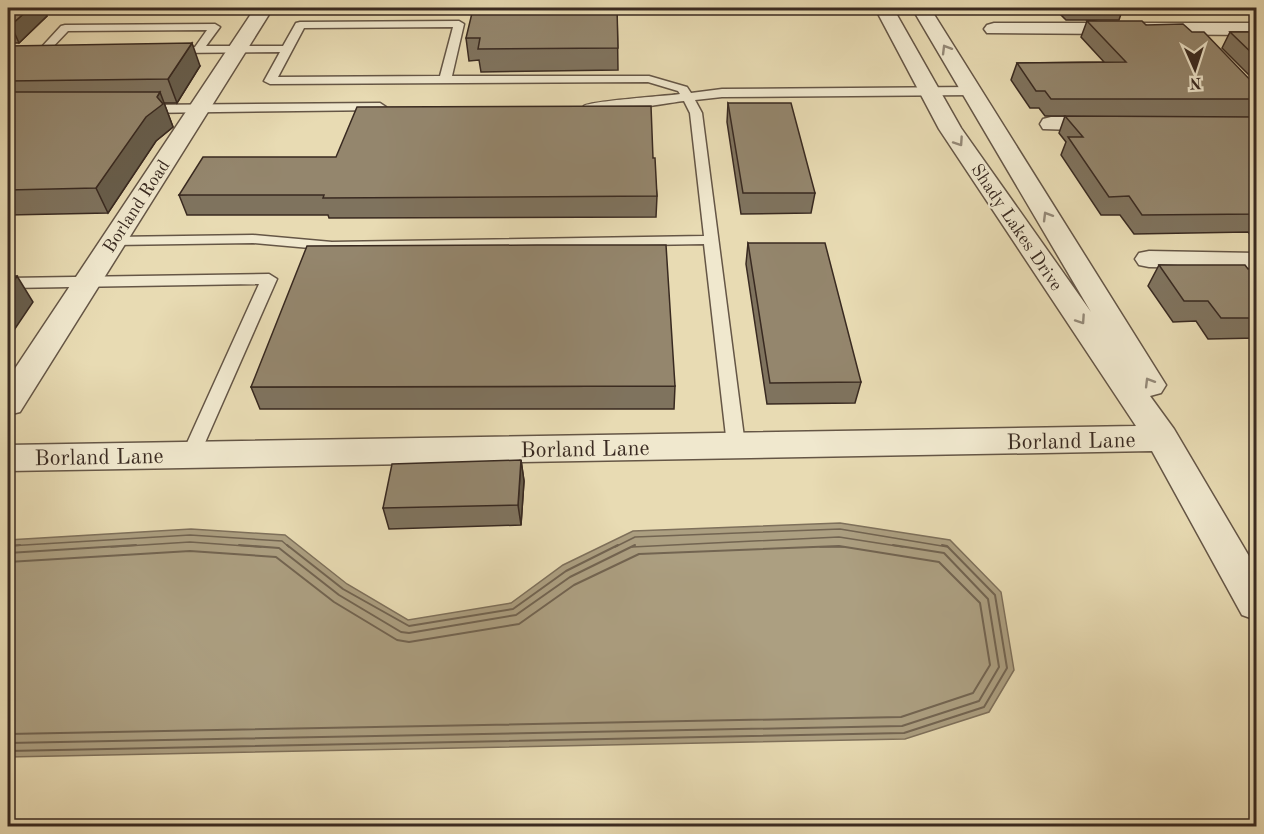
<svg xmlns="http://www.w3.org/2000/svg" width="1264" height="834" font-family="'Old Standard TT',serif">
<style>
.water{fill:#ac9f81;stroke:#7e705b;stroke-width:1.5}
.lines{fill:none;stroke-linecap:round;stroke-linejoin:round}
.shore-far1{stroke:#726451;stroke-width:1.5}
.shore{stroke:#726451;stroke-width:2}
.lane-casing{stroke:#655646;stroke-width:3}
.street-casing{stroke:#655646;stroke-width:3}
.lane{fill:#f0e8ce;fill-rule:evenodd}
.street{fill:#f0e8ce;fill-rule:evenodd}
.wall{fill:#7f735e;stroke:#392a21;stroke-width:1.5}
.shaded-wall{fill:#685e4c;stroke:#392a21;stroke-width:1.5}
.building{fill:#94866d;stroke:#392a21;stroke-width:1.5}
.oneway{stroke:#948978}
.labels{text-anchor:middle;stroke-width:4.5;stroke-linejoin:round;paint-order:stroke}
.far-street-label{font-size:18px;fill:#392a21;stroke:#f0e8ce}
.street-label{font-size:22px;fill:#392a21;stroke:#f0e8ce}
</style>
<rect width="100%" height="100%" fill="#e8dbb3"/>
<filter id="stains"><feTurbulence type="fractalNoise" baseFrequency=".00333" numOctaves="4"/><feColorMatrix values="0 0 0 0 .2 0 0 0 0 .09 0 0 0 0 .02 0 0 0 .5 -.17"/></filter>
<radialGradient id="worn" r=".72"><stop offset=".6" stop-color="#630" stop-opacity="0"/><stop offset="1" stop-color="#630" stop-opacity=".3"/></radialGradient>
<path class="water" d="M840,523L950,540L1001,592L1014,670L989,712L905,739L8,757V540L191,529L285,535L347,584L408,620L511,603L563,565L633,531Z"/>
<g class="lines">
<path class="shore-far1" d="M8,546L190,535L282,541L289,547
M111,547L190,542L261,547
M615,547L635,537L840,529L948,547
M632,547L839,537L903,547
M820,547H844"/>
<path class="shore" d="M239,545L279,548L339,595L401,632L409,633L516,615L570,577L635,545
M287,545L343,589L409,626L513,609L566,571L618,545
M8,546L20,545
M8,553L136,545
M8,562L190,551L276,557L334,602L397,640L409,642L519,624L574,585L639,554L839,546L939,562L980,603L990,665L973,693L901,717L8,734
M8,743L902,726L979,701L999,667L988,599L944,553L893,545
M8,751L904,733L984,707L1007,668L995,595L947,546L942,545"/>
<defs>
<path id="lane" d="M459,21L464,24L452,76H649L687,87L691,93L722,89L972,87L978,91L972,95L722,97L695,100L702,113L745,445L743,450L736,452L729,450L727,445L704,244L332,250L253,243L113,245L106,241L113,237L253,235L332,242L704,236L690,113L684,101C665,103 597,117 584,106C589,101 666,96 680,94L678,91L648,82L270,84L264,81L280,52L171,53L166,50L171,47H195L207,30L68,31L47,53H39L38,51L61,26L65,25L215,24L220,27L206,46H283L296,23L300,22ZM453,27L440,76L278,77L304,28Z
M380,103L386,107L384,110L143,113L137,109L143,105Z
M269,274L277,279L200,454L198,459L191,461L184,459L182,454L259,284L8,288V278Z"/>
<path id="street" d="M255,8H273L20,412L8,415V379Z
M875,8H893L961,128L1091,312L912,8H930L1161,377L1166,385L1161,393L1150,396L1174,429L1256,568V620L1242,615L1152,451L8,471V445L1136,426L939,129Z
M994,23H1256V35L987,33L984,29L987,25Z
M1051,117H1106L1114,119L1117,124L1114,129L1106,131L1043,129L1040,124L1043,119Z
M1149,251L1256,253V269L1149,267L1139,265L1135,259L1139,253Z"/>
</defs>
<use href="#lane" class="lane-casing"/>
<use href="#street" class="street-casing"/>
<use href="#lane" class="lane"/>
<use href="#street" class="street"/>
</g>
<path class="wall" d="M8,8H43L47,16L19,43H8Z
M617,8L618,70L481,72L479,60L469,61L466,38Z
M1054,8H1123L1119,20H1066Z
M1241,8H1257V21Z
M1087,21L1146,25L1257,87V238H1253L1248,232L1134,234L1120,215H1101L1061,155L1066,142L1059,133L1065,116H1045L1039,108H1030L1011,80L1017,63L1104,62L1081,37Z
M1230,32H1257V83L1222,48Z
M8,46L200,66L177,103H164L173,127L156,141L108,213L8,215Z
M728,103L815,193L811,213L741,214L727,122Z
M653,158L657,196L656,217L329,218L328,215H187L179,195Z
M748,243L861,382L855,403L767,404L746,264Z
M1159,265L1257,269V338L1208,339L1196,321L1173,322L1148,286Z
M675,386L674,409H260L251,387Z
M521,460L524,481L521,525L389,529L383,508Z"/>
<path class="shaded-wall" d="M30,8H43L47,16L19,43L11,25Z
M192,43L200,66L177,103L168,79Z
M160,92L173,127L156,141L108,213L96,188Z
M17,276L33,302L8,339V289Z
M521,460L524,481L521,525L518,505Z"/>
<path class="building" d="M8,8H30L11,25H8Z
M485,8H617L618,48L478,49L480,38H466L472,13H484Z
M1087,21H1142L1146,25L1183,24L1192,32H1204L1257,87V99H1051L1045,91H1036L1017,63L1126,62Z
M1230,32H1257V58Z
M192,43L168,79L8,81V46Z
M8,92H160L157,97L163,104L146,117L96,188L8,190Z
M728,103H791L815,193H743Z
M651,106L653,158H655L657,196L323,198L324,195H179L203,157H336L357,107Z
M1065,116L1257,117V214L1142,215L1129,196L1109,197L1068,137H1083Z
M748,243H825L861,382L770,383Z
M537,245H666L675,386L251,387L307,246Z
M1159,265H1245L1248,269H1257V318H1221L1208,301H1184Z
M8,276H17L8,289Z
M521,460L518,505L383,508L392,464Z"/>
<defs><path id="oneway-chevron" d="M-2-3.5L2.5 0L-2 3.5" fill="none" stroke-width="1.6" stroke-linecap="round" stroke-linejoin="round" transform="scale(1.5)"/></defs>
<g class="oneway">
<use href="#oneway-chevron" transform="translate(946 49) rotate(-121)"/>
<use href="#oneway-chevron" transform="translate(959 142) rotate(56)"/>
<use href="#oneway-chevron" transform="translate(1047 216) rotate(-121)"/>
<use href="#oneway-chevron" transform="translate(1081 320) rotate(56)"/>
<use href="#oneway-chevron" transform="translate(1149 382) rotate(-121)"/>
</g>
<g class="labels">
<g class="far-street-label">
<text transform="translate(136 206) rotate(-57)" y="6">Borland Road</text>
<text transform="translate(1017 227) rotate(56)" y="6">Shady Lakes Drive</text>
</g>
<g class="street-label">
<text transform="translate(1071 440) rotate(-1)" y="8">Borland Lane</text>
<text transform="translate(585 448) rotate(-1)" y="8">Borland Lane</text>
<text transform="translate(99 456) rotate(-1)" y="8">Borland Lane</text>
</g>
</g>
<rect width="1264" height="834" fill="none" stroke="#e8dbb3" stroke-width="30"/>
<rect x="9" y="9" width="1246" height="816" fill="none" stroke="#392a21" stroke-width="3"/>
<rect x="15" y="15" width="1234" height="804" fill="none" stroke="#392a21" stroke-width="1.5"/>
<g transform="translate(1195 69) rotate(177)" stroke="#f0e8ce" stroke-width="4.5" paint-order="stroke">
<path d="M0-4.5L10 22L0 15L-10 22Z" fill="#392a21"/>
<text y="-9" font-size="16" font-weight="bold" text-anchor="middle" fill="#392a21">N</text>
</g>
<rect width="100%" height="100%" filter="url(#stains)"/>
<rect width="100%" height="100%" fill="url(#worn)"/>
</svg>
